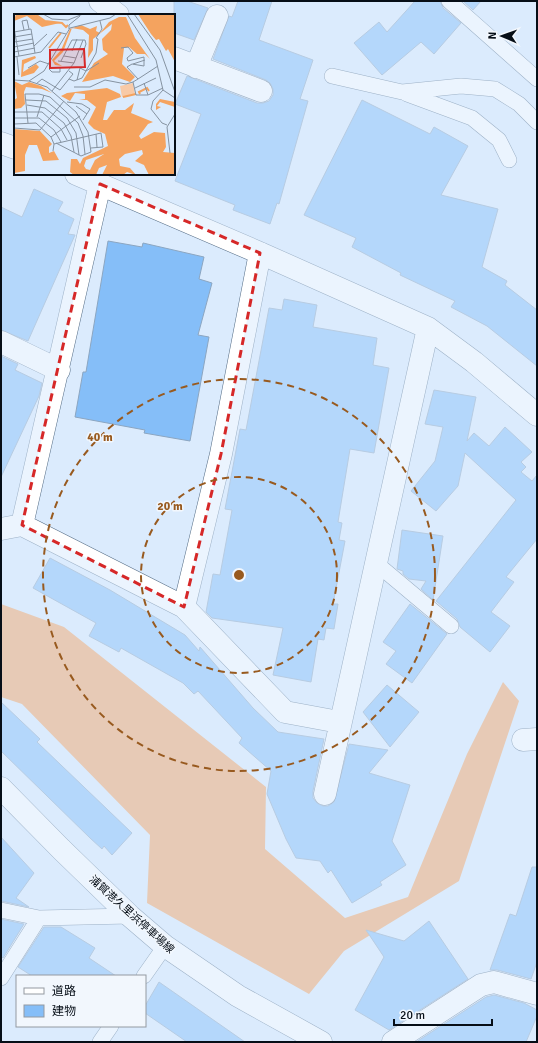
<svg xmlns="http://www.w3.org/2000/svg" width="538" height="1043" font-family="Signika,'Noto Sans JP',sans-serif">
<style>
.forest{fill:#f5a35f}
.building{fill:#85bef8;stroke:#8ca6c1}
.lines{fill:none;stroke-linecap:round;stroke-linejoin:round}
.service-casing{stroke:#546c85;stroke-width:16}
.minor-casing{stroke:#546c85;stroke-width:23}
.secondary-casing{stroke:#546c85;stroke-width:23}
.service{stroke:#fff;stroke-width:15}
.minor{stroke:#fff;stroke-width:22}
.secondary{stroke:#fff;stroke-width:22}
.marked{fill:none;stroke:#d62828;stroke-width:3;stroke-dasharray:8 5;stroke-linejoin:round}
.ring{fill:none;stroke:#985a1f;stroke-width:2;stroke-dasharray:7 5}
.labels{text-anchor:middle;stroke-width:3;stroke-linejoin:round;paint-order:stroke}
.street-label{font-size:11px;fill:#060e17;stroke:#f2f7fd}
.inset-river{fill:none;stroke:#f4a35f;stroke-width:2}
.inset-road{fill:none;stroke:#8693a1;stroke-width:1}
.view{fill:#d62828;fill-opacity:0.15;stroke:#d62828;stroke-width:2}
.inset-edge{fill:none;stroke:#060e17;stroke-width:2}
.centre{fill:#985a1f;stroke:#f2f7fd;stroke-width:2}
.ring-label{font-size:12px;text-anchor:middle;font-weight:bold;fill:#985a1f;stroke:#f2f7fd;stroke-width:3;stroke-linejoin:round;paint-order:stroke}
</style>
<rect width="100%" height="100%" fill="#dbebfd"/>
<path class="forest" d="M1,604L64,627L266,787L265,849L345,918L408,897L467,754L503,682L519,701L459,881L344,951L309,994L147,903L150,835L22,704L1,697Z"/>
<path class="building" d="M174,1H187L208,8L194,40L174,33Z
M238,1H272L259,40L313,60L300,99L308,101L279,204L277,203L270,224L233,210L235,205L175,181L201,114L175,104L187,76L257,103H263L269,101L273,95V89L270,83L266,80L213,59L229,16L232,17Z
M415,1H440L443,8L461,23L434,54L421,42L382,75L354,43L379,22L387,32Z
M463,1H481L473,10Z
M362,100L430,134L434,127L468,146L441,195L498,209L482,267L507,281L505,285L537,310V366L487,326L451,307L455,301L400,275L401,273L352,247L356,238L304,215Z
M34,189L63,202L58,211L74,219L68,234L75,235L28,341L1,330V207L22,217Z
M108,241L142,247L143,243L204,257L199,279L212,283L198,335L209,337L190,441L144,433L145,430L75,417L83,372H86Z
M284,299L317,305L313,327L377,338L373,365L389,368L374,453L350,449L338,522L342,523L339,540L345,541L333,604H338L334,629L326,628L324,640L318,639L311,682L273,675L283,628L212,618L206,612L213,574L220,575L232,510L225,509L240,429L246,430L269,308L282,310Z
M1,356L18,364L15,370L42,383L39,396L1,477Z
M434,390L476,397L467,441L474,433L489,446L505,427L532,452L521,462L526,467L521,472L532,481L537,475V539L506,577L514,582L491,612L510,626L490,652L460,627L457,619L436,601L516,500L465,453L458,486L436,511L411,491L435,461L443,427L425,424Z
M402,530L443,536L433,600L421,589L426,581L409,579L403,574V571L397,569Z
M50,558L110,590L185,635L199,651L200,647L253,708L278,732L324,739L313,791V798L317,803L323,806H328L334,802L349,744L388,750L369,773L410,785L392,841L406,865L380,882L382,885L352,903L331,870L328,873L320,861L296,858L286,839L267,794L271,771L239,743L242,738L198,691L194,694L183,683L121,648L119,652L89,636L96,623L33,588Z
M410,604L447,634L412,683L386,664L396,651L383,642Z
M387,685L419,712L390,747L363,712Z
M1,702L40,739L37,742L132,833L112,855L104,846L102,849L90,838L1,751Z
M1,837L34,873L16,898L29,907L1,901Z
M532,867H537V962L531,979L497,970H490L510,914L516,916Z
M1,919L24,924L3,958L1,956Z
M429,921L468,979L389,1030L355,1010L384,957L366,930L404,941Z
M44,927H61L95,948L89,958L116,976H32L18,967Z
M159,982L245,1042H187L145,1013V1006Z
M494,995L524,1003L537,1010V1016L526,1042H416L486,997Z"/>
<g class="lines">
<defs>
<path id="service" d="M449,1L537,79
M332,76L402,92L461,86L495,89L519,104L537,122
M407,94L472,118L499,140L509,160
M377,564L451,626
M1,910L39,918L130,916
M144,976L165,946
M1,978L39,918
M100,1042L111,1026"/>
<path id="minor" d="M100,1L118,15
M174,58L261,91
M196,67L217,16
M1,143L15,148
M76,174L260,253L428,328L474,362L537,415
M1,342L59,370
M22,525L100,184
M1,529L22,525L26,527L184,607L285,712L339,722
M184,607L221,454L260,253
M523,740L537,739
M325,794L428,328
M393,1042L481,985L494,982L537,994"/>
<path id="secondary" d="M1,788L61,849L130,916L165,946L238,996L321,1042"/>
</defs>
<use href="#service" class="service-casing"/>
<use href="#minor" class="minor-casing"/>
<use href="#secondary" class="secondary-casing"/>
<use href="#service" class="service"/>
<use href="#minor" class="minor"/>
<use href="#secondary" class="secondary"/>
</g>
<path d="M0 0H538V1043H0ZM100,184L260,253L221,454L184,607L22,525Z" fill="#dbebfd" fill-opacity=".55" fill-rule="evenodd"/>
<path class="marked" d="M100,184L260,253L221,454L184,607L22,525Z"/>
<g class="ring">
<circle cx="239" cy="575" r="98"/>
<circle cx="239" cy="575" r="196"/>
</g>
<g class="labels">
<g class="street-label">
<text transform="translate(132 914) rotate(42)" y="4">浦賀港久里浜停車場線</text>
</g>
</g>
<g transform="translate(14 14)">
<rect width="161" height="161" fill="#dbebfd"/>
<path d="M119,69L121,80L108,83L106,72Z" fill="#f8caa7"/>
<path d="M2,0H20L30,7L46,9L28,13L13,2L0,7ZM105,3H112L121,24L136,45L131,40H123L115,33L110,34L108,50L121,63L116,68L99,62L68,68L80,49L94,40L89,36L88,25L97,16L98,10L79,25V36L74,44L75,21L69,16L58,14L49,38L40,47L48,52L41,51L38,46L47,36L56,15L67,11L76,15L83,12L82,17L86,19L95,8ZM21,42L22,44L10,50L9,58L22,50L25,53L20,59L7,63L8,46ZM0,67L8,71L15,68L27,72L38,79L28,75L12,73L10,78L11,90L7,94L0,95V86L3,84ZM93,74L106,80L107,83L93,88L89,106H93L100,96H111L120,89L117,99L139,108L134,110L125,122L127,125L140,118L151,119L152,133L149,138L161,139V161H135L130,151L121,147L129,140L128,136L111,140L105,145L106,152L116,154L122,161L113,158L109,161H88L93,151L85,154L82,161H60L56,158L57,145H63L66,150L69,144L94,132L91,120L80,115L74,109L82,93L73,86H65L71,85V80L61,79L56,87L47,82L53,79ZM90,140L81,146L76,156L72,155L70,152L72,146ZM146,85L161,88V93L146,88L143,92L147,93L142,96V90ZM0,115L26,117L38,130L35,133V139L40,137L45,146L29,147L23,131H15L11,141V157L0,159Z" fill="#f5a35f" fill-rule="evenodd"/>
<path d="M124,0H161V48L154,35L152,37L145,25L142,26L137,20Z" fill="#f4a35f"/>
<path class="inset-river" d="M21,0L31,7L48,9L52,13L54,11M35,34L47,19M126,80L125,78L133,74L135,77M109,83L122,80"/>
<path class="inset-road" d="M29,0L38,5L54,6L69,0M113,0L142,46L149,76L161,84M120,0L146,36L161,78M0,14L5,42M55,15V11L66,2M10,16L8,7L13,6L15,15M0,18L17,15L21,39M0,23L18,20M0,28L19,25M20,32L33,20M0,33L20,29M107,34L114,33L119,39L113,44L114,47L130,43V52L118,50L113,53L124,65L144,52M58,37L63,25M0,38L21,34M50,42L62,44M0,43L27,38L44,18L52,20M3,43L5,61M44,47L60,49M47,47L58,26H71L72,30L67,44M119,50L131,46M14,54L26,47L35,50M35,55L38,58H46V53M72,57L85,49M55,65L60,67L68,64L82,39L84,25L82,24L88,15L86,7M124,65L119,68L122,81H134L149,74M0,66L15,67L30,57L56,14L96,4L102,0M63,66L66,54L72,57M15,67L33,73L62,98L74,118L77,138L67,142L42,129M130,69L134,81M22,70L28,65L46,76L59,60L55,57M60,73H76L91,66L112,70L119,68M121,74L142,64M149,76L139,87L137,95L148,109L153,111M38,77L60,49L69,26M12,86L32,87L53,104L62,119L65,141M53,88L68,90L76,95L69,106M13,91L31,94L50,109L57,122L60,138M62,92L73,100M0,98H28L47,115L53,126M23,103L30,81M0,104H25L40,116L47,128M14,109L11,80H25L36,83L64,109L69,122L71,140M0,110L22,109L37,123L40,130L39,137M0,114L26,116L50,87M82,120L83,133M37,123L66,102M40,130L87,119L89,133L77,134M156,139L153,113L161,100"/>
<path class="view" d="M70,35L71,53L36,54V36Z"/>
<rect width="161" height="161" class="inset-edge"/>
</g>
<circle cx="239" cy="575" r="6" class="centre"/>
<g class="ring-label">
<text x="100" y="441">40 m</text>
<text x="170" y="510">20 m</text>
</g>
<rect width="538" height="1043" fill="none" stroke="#060e17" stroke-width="4"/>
<rect x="16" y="975" width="130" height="52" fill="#f2f7fd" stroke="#949aa1"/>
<rect x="24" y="988" width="20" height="6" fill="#ffffff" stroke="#949aa1"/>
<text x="52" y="995" font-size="12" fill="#060e17">道路</text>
<rect x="24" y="1005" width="20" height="12" fill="#85bef8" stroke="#949aa1"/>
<text x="52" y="1015" font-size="12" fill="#060e17">建物</text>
<g transform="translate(502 36) rotate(272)" stroke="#f2f7fd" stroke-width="3" paint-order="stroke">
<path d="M0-3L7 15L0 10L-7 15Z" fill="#060e17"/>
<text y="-6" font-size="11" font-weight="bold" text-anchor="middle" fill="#060e17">N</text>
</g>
<path d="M394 1019v6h98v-6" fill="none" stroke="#060e17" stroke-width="2"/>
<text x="400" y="1019" font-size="12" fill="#060e17" stroke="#f2f7fd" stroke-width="3" paint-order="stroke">20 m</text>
</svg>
